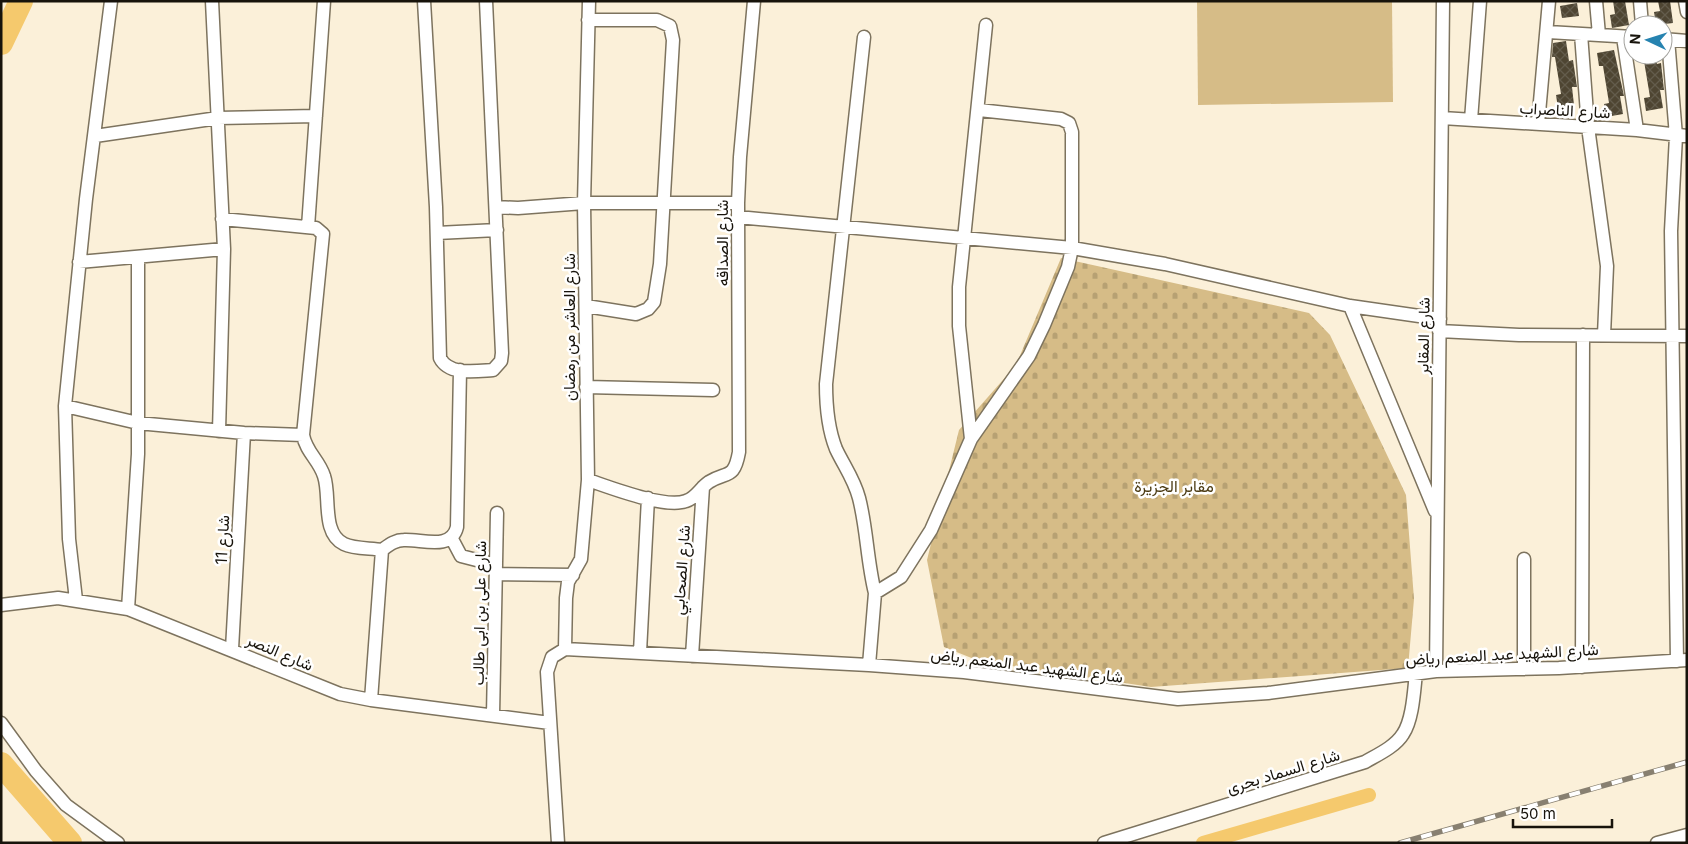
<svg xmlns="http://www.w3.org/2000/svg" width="1688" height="844" font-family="Inter,Vazirmatn,sans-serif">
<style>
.cemetery{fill:url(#cemetery-stones)}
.pitch{fill:#d6bc87}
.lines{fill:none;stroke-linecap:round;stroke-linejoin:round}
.canal{stroke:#f5c96d;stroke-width:14}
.river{stroke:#f5c96d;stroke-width:24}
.building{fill:url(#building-cross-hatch)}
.minor-casing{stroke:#7d735e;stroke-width:15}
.minor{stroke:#fff;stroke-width:12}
.rail-casing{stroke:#888071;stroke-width:5.5}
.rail{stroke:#fff;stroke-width:4;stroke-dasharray:11;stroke-linecap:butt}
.labels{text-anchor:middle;stroke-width:5;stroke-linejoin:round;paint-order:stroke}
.street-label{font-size:16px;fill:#17130b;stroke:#fff}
.park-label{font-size:16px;fill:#4b3a12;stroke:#fff}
</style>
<defs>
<pattern id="cemetery-stones" width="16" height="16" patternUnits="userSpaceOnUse" patternTransform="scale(1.25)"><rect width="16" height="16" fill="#d6bc87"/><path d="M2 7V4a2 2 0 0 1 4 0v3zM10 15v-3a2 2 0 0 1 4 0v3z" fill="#b7a173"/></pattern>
<pattern id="building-cross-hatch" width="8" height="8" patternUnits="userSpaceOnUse" patternTransform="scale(1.25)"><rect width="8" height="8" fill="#4e4532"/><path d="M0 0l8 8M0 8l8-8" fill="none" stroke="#635c4c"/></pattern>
</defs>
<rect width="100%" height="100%" fill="#fbf0d9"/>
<path class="cemetery" d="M1061,258L1309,313L1330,335L1406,495L1414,599L1408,668L1151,687L979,661L944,647L927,560L959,430L1016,365Z"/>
<path class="pitch" d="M1197,1H1392L1393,102L1198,105Z"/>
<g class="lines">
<path class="canal" d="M1203,843L1369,795"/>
<path class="river" d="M1,43L21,1
M1,764L70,843"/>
</g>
<path class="building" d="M1613,1H1625L1629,25L1612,28L1610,15L1615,14Z
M1658,1H1670L1673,23L1656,25L1654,12L1660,11Z
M1577,3L1579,16L1562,18L1560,6Z
M1566,41L1569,61L1573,60L1577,87H1572L1574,105L1558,108L1556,95L1561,94L1555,57H1552L1553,43Z
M1614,50L1624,96H1620L1623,114L1606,117L1604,104L1609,103L1603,66H1599L1597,53Z
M1643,55H1656L1657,64L1661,63L1664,90H1660L1663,108L1646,111L1644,98L1650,97Z"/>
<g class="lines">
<defs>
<path id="minor" d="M424,1L436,207L440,358C449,376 477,371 493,370L501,361L502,353L486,1
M1596,1L1599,35
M1640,1L1642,25
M1685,1L1687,12
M1548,32L1633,37
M1581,34L1588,127L1607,266L1604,335
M864,37L826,384C826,405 828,429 836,449C844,466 854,479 859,498C867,529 867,561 875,593
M1623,37L1637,130
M1663,39L1687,41
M1668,39L1676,136L1671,231L1677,661
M1442,118L1637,130L1687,136
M1471,120L1480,1
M1538,124L1549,1
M95,136L218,118L316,116
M496,207L518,208L584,203H738
M738,217L1072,248L1165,264L1350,306L1440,319
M222,219L316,228L323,234L303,435C306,452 319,460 324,476C331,496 321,533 344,544C354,549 371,548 382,550C389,545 395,540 404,540C422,539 451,551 457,527L460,370
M308,227L324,1
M437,233L497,230
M79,262L224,249L212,1
M586,306L636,314L648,309L654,302L660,264L673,40L670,26L657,20H588
M1350,306L1435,511
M1439,331L1519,335L1687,336
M586,387L713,390
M65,406L138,423L244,433L303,435
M219,431L224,249
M971,439L959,326V287L986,25
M588,480C609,487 665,509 686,501C696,498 700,488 709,482C727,471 734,480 739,452L738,203L740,157L754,1
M452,539L461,556L496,565
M496,574L573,575
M76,600L69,539L65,406L86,199L111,1
M1,605L58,598L128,609L340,694L371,700L550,723
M128,609L138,454V257
M232,649L244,433
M565,649L566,598L568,582L581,559L588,480L584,203L589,1
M640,652L648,498
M692,656L703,487
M869,665L875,593L901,577L931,530L971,439L1029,356L1044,325L1068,267L1072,248V132L1069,123L1061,119L979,110
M1582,667L1583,335
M1524,669V559
M1436,671L1443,1
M371,700L382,550
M493,715L497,513
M1,723L36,771L66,805L118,843
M558,843L547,672L552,657L565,649L869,665L964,672L1178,699L1268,693L1436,671L1559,668L1687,660
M1104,843L1365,762C1377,755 1395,747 1403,734C1413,719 1414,690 1416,673
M1657,843L1687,835"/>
</defs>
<use href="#minor" class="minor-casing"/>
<use href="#minor" class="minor"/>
<defs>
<path id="rail" d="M1400,843L1687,762"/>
</defs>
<use href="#rail" class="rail-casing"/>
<use href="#rail" class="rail"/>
</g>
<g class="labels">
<g class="street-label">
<text transform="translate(1565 110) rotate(3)" y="6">شارع الناصراب</text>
<text transform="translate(722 243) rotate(-90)" y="6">شارع الصداقه</text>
<text transform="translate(569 327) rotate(-90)" y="6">شارع العاشر من رمضان</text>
<text transform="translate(1423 336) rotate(-89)" y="6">شارع المقابر</text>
<text transform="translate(222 540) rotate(-87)" y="6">شارع 11</text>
<text transform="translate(681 570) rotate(-86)" y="6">شارع الصحابي</text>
<text transform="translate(479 613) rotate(-89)" y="6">شارع على بن ابى طالب</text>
<text transform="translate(280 652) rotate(23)" y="6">شارع النصر</text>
<text transform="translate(1502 654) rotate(-3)" y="6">شارع الشهيد عبد المنعم رياض</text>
<text transform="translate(1027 665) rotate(7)" y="6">شارع الشهيد عبد المنعم رياض</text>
<text transform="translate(1283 771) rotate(-17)" y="6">شارع السماد بحرى</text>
</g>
<g class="park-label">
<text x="1174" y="492">مقابر الجزيرة</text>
</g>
</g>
<rect width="1688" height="844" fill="none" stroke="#17130b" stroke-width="5"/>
<g transform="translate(1648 40) rotate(274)"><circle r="24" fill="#ffffff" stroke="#a2a19d"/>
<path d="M0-4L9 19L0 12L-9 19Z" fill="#2683b0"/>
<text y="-8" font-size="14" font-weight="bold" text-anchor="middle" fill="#17130b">N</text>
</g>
<path d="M1513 819v8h99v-8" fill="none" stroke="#17130b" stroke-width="2.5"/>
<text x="1520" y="819" font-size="15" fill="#17130b" stroke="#ffffff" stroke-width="4" paint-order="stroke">50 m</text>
</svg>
